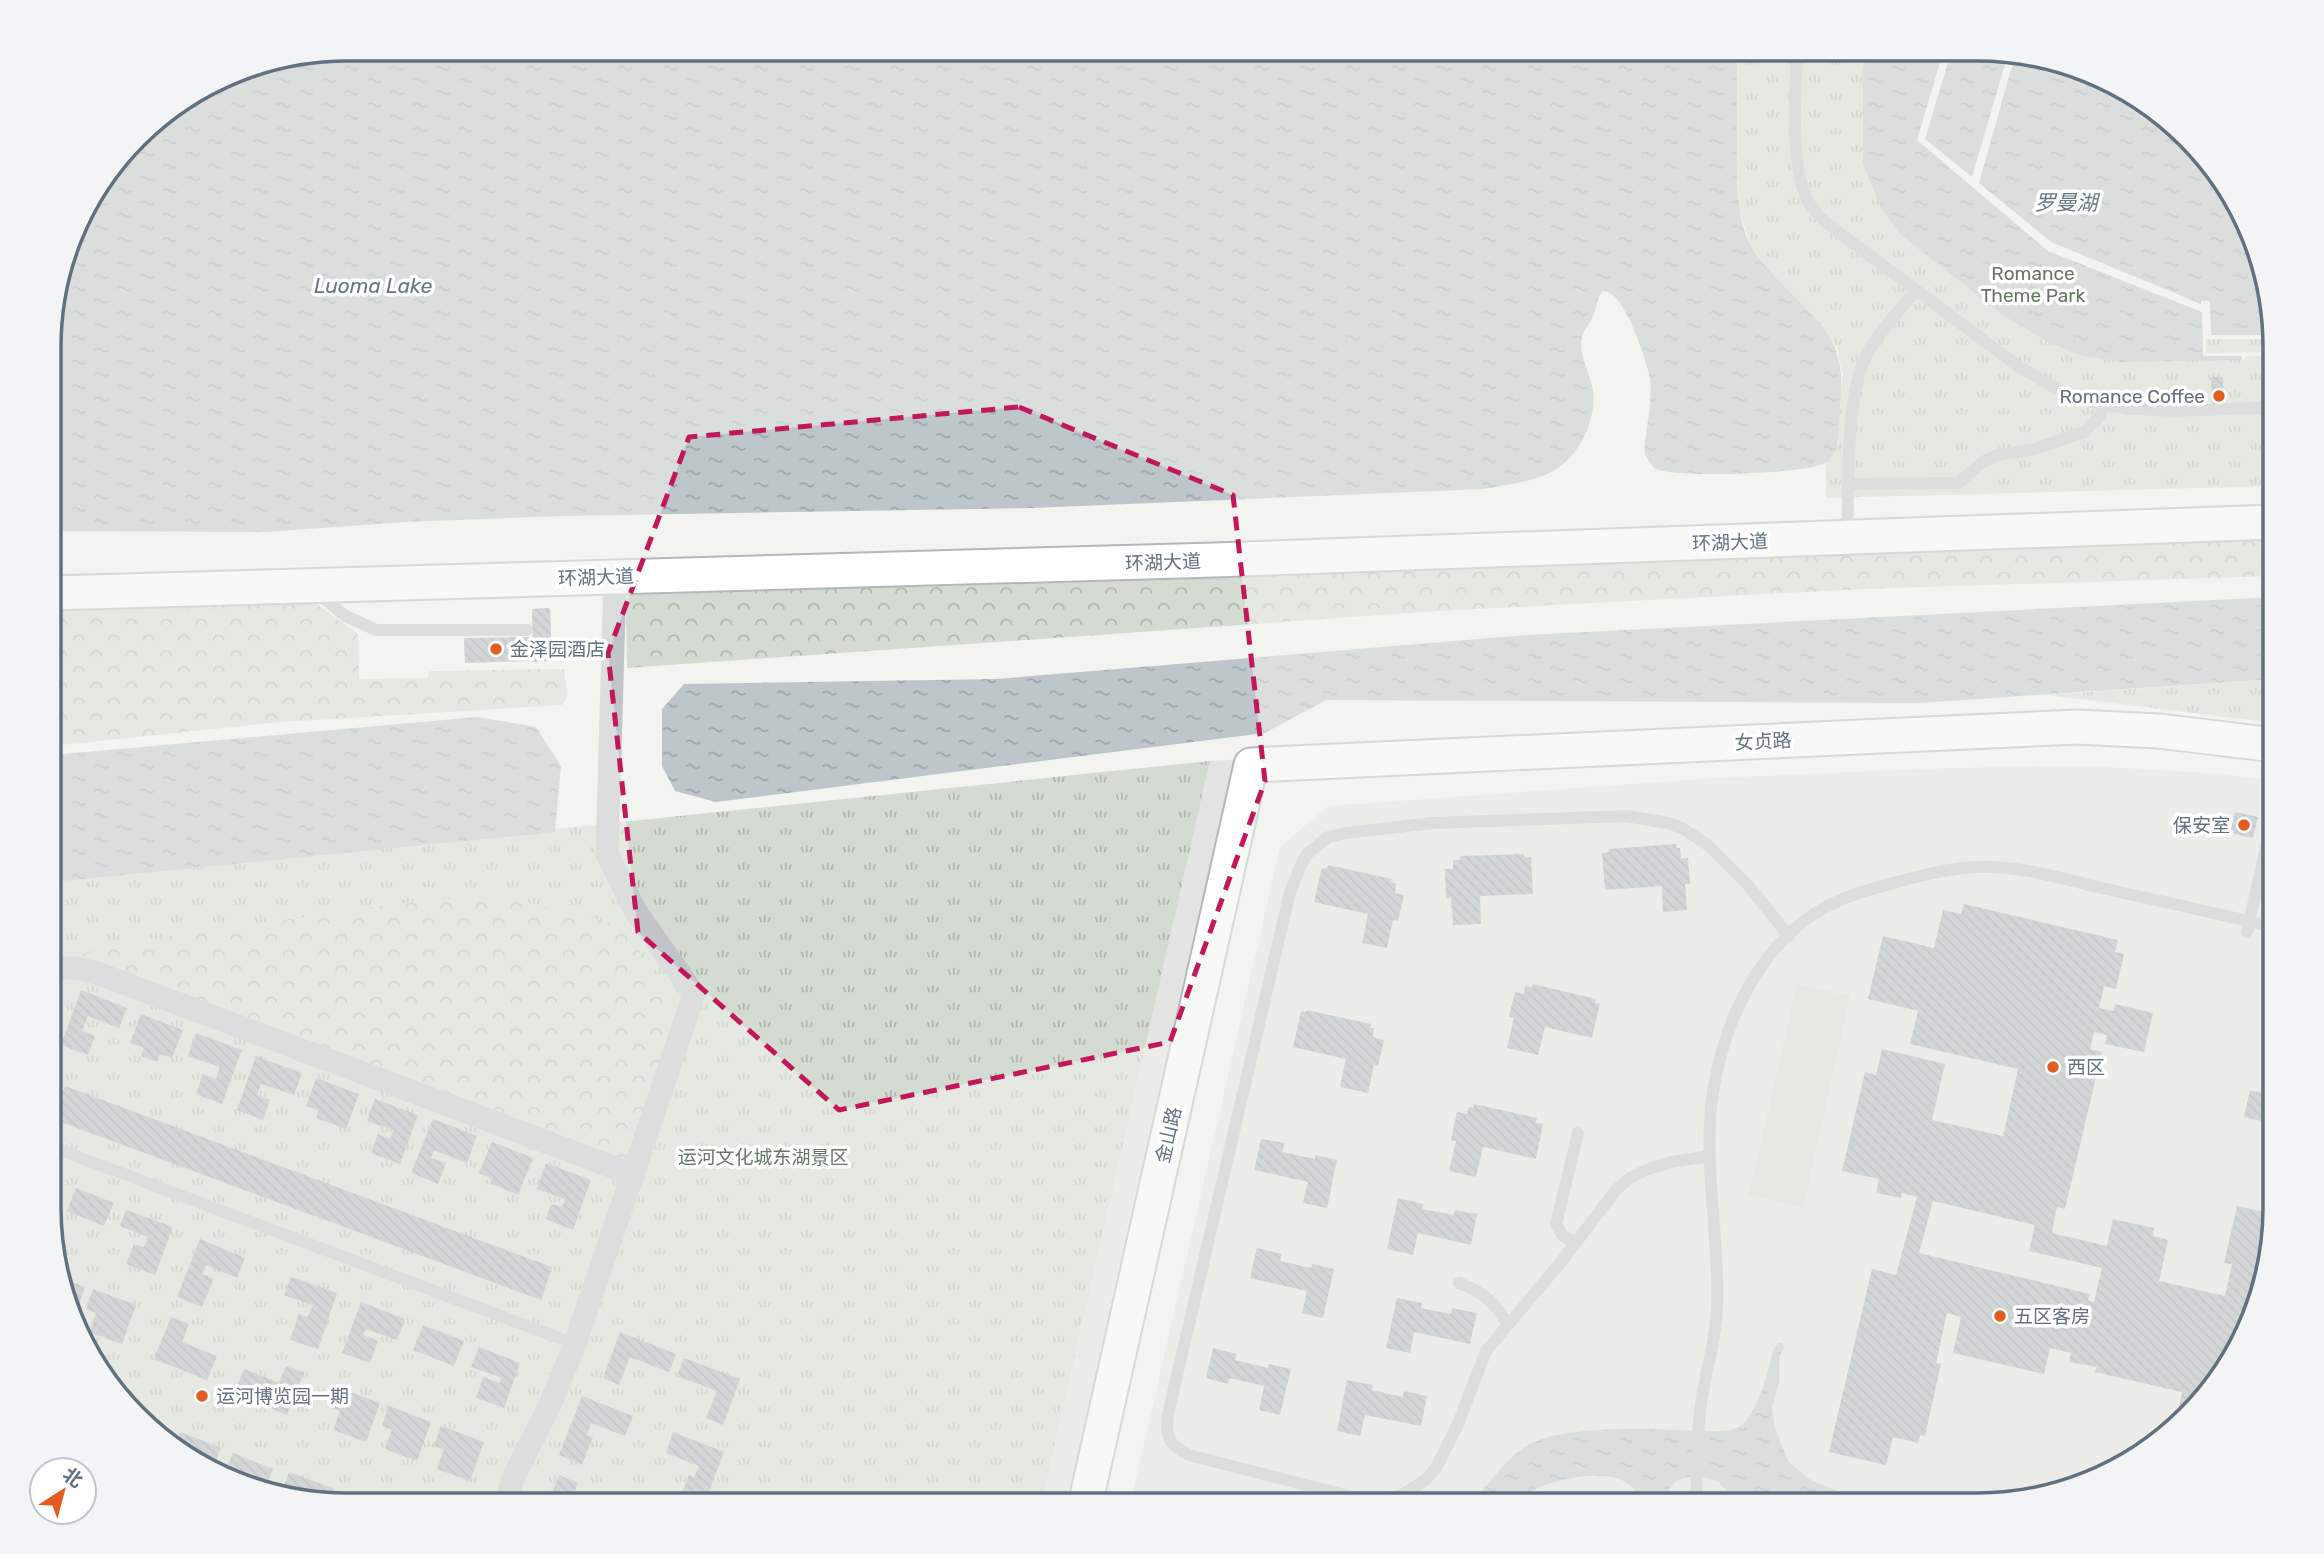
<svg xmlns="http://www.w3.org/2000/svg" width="2324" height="1554" font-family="Rubik,'Noto Sans SC',sans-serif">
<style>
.built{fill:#e4e5e3}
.grass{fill:url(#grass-tufts)}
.forest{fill:url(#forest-crowns)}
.pitch{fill:#d4dbd0}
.water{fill:url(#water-ripples)}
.pier{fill:#f3f4ef}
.building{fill:url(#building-back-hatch);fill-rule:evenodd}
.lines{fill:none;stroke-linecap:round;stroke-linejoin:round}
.secondary-casing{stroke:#b3b8bc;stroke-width:37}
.lane{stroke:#c1c4c8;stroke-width:12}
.street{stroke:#c1c4c8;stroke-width:23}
.secondary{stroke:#fff;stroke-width:33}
.marked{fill:none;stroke:#c2185b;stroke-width:5;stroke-dasharray:14 9;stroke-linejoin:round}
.poi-dot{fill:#e45c1f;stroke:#fff;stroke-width:2.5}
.labels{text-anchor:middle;stroke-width:7;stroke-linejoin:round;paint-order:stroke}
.park-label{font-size:19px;fill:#647861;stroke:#fff}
.poi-label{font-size:19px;fill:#627181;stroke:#fff;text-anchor:start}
.street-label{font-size:19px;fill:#627181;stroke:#fff}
.water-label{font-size:21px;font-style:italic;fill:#637a85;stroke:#fff}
.rim{fill:none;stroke:#627181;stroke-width:3.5}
</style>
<defs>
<pattern id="grass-tufts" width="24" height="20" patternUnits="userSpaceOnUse" patternTransform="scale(1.75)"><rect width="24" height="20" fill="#d4dbd0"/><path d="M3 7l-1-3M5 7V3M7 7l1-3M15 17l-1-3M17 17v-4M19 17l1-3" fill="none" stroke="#afb6ae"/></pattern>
<pattern id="forest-crowns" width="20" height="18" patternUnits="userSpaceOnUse" patternTransform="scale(1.75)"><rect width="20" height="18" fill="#d4dbd0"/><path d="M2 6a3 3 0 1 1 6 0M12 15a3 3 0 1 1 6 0" fill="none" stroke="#afb6ae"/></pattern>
<pattern id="water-ripples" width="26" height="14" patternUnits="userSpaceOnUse" patternTransform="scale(1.75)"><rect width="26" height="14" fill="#bcc6cb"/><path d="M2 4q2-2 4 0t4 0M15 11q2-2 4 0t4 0" fill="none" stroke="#9ca5aa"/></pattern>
<pattern id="building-back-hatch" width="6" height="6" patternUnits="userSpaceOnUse" patternTransform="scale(1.75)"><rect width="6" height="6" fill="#acb2b8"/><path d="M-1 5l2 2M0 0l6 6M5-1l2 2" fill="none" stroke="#8f959b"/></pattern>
</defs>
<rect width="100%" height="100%" fill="#f3f4ef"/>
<path class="built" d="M1242,759L1076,1505H1041L1210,761Z
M2035,766L2106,767L2225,774L2274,781V1226L2259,1302L2224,1373L2125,1465L1996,1504L1130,1505L1280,847L1328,806L1716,778L1919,769Z"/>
<path class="grass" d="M1737,49H1977L2072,65L2143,100L2235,199L2274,328V486L1826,498V463L1835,450L1843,378L1837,347L1767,269L1750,244L1740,211L1737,174Z
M2274,679V723L2047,695Z
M1210,761L1041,1505H347L252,1489L181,1454L89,1356L52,1245V881Z"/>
<path class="forest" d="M2274,534V576L1863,589L1438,611L627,668L626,588Z
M307,597L358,634L359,679L427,678L430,671L564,669L567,695L562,705L281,722L52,746V601Z
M482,896L521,901L611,923L633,942L666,1004L668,1034L627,1161L77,956L116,944L394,904Z"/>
<path class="pitch" d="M1797,984L1850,996L1803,1208L1749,1195Z"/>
<path class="water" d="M348,49H1737C1737,79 1737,109 1737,139C1737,173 1735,213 1750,244C1757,258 1769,270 1779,281C1822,326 1848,339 1840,407C1838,424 1841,450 1827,462C1814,474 1668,479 1654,468C1652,466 1646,457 1645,454C1643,445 1650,414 1650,402C1651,392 1651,379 1648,370C1643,352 1624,291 1603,291C1597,298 1597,307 1593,316C1591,322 1585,328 1583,334C1576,353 1591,373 1593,391C1595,404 1592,416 1588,428C1567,479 1533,480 1484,489L1032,508L563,516L406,522L266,532L52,531V309L80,215L150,123L234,72Z
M1867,49H1977L2072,65L2143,100L2235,199L2274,328V335H2203V356H2242V360L2121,362L2080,355L2050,343L2004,316L1900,234L1881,208L1863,163V70Z
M2274,597V679L1919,703L1326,700L1265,733L716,802L675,791L662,766V709L684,684L996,679L1527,635Z
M477,717L536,727L561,766L555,832L52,882V755Z
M1778,1343H1783L1784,1348L1779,1357V1382L1772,1408L1775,1429L1789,1462L1809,1479L1847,1495L1857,1504H1735C1730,1496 1726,1488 1718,1482C1712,1478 1705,1478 1697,1477C1676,1476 1668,1484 1666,1505H1642C1634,1462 1566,1476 1538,1488C1529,1493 1519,1503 1510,1505C1498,1507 1483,1505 1471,1505C1487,1485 1502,1464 1522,1449C1561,1420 1673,1431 1723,1431C1728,1430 1734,1430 1739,1427C1757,1415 1769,1371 1773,1350Z"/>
<path class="pier" d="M1944,49H1952L1925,139L1972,177L2008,54L2015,55L1979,183L2051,242L2201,304V301H2210L2211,335H2274V339H2206V353L2274,352V356H2246L2245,360H2242V356H2203L2202,312L2048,251L1917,140Z"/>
<path class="building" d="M2211,377H2223L2224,404L2213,405Z
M550,608L552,661L533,662L532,609Z
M529,637L530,661L465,663L464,638Z
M2235,812L2258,817L2253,838L2230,833Z
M1676,844V848H1680L1681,858H1688L1690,884H1685L1687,910L1663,912L1662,886L1605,890L1602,853L1609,852V849Z
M1524,854L1525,858L1531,857L1533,894L1480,896L1481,924L1453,925L1451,898L1446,899L1445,869H1453V860H1460V856Z
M1328,865L1392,879L1391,882L1396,884L1395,893L1404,895L1398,921L1393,920L1387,948L1362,943L1368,914L1314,902L1322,868L1326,869Z
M1964,904L2118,940L2115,952L2124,954L2116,989L2104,986L2099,1008L2114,1011L2115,1004L2153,1013L2144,1052L2105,1044L2107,1035L2094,1032L2090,1049L2102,1052L2065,1209L2057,1207L2052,1233L2107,1246L2113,1219L2154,1228L2153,1236L2168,1240L2159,1281L2225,1296L2232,1264L2224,1263L2237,1206L2274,1214V1226L2259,1302L2224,1373L2177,1417L2182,1392L2095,1372L2097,1367L2069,1362L2071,1353L2050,1348L2044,1374L1953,1353L1961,1317L1947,1313L1936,1363L1941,1364L1925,1436L1920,1435L1918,1443L1893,1437L1886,1465L1829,1452L1872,1269L1896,1275L1917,1197L1902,1193L1901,1198L1876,1193L1879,1179L1842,1171L1865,1072L1876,1075L1882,1049L1945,1064L1932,1120L2003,1136L2018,1069L1910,1044L1918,1011L1868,999L1883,936L1934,948L1943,910L1961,914ZM1933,1201L2035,1225L2029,1251L2102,1268L2094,1302L2088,1301L2090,1294L1919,1253Z
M1533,984L1596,999L1595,1003L1600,1004L1592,1038L1545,1027L1538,1055L1507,1048L1514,1018L1509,1017L1515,992L1524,994L1525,986L1532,987Z
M81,990L127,1008L119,1028L88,1016L82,1031L95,1036L88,1055L61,1045Z
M1307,1010L1371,1024L1370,1028H1374L1373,1037L1384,1040L1378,1066L1374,1065L1368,1093L1340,1087L1346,1059L1293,1047L1301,1011L1306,1012Z
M141,1014L183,1030L172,1058L160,1054L157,1062L141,1056L144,1048L130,1043Z
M196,1033L242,1050L222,1104L196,1094L203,1074L216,1079L220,1067L188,1056Z
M256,1056L302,1073L294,1095L261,1084L257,1095L270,1100L263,1120L237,1110Z
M316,1078L359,1094L346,1129L316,1118L319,1110L306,1106Z
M65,1086L552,1267L541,1300L53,1119Z
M2250,1090L2274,1096V1124L2244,1117Z
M375,1099L418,1115L400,1164L371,1153L378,1134L390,1139L393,1130L367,1121Z
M1474,1104L1537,1118L1536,1123L1543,1124L1536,1159L1483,1147L1476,1177L1449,1171L1456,1141L1451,1140L1457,1112L1467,1114L1469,1107L1473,1108Z
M433,1119L477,1136L467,1163L434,1150L431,1158L446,1163L438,1184L411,1173Z
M1261,1139L1285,1143L1282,1152L1315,1159V1155L1337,1160L1327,1208L1303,1203L1308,1182L1254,1170Z
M492,1142L533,1158L518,1195L490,1183L492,1179L479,1173Z
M546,1163L591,1180L573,1230L546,1219L551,1204L562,1207L565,1199L537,1189Z
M76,1188L114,1203L104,1226L67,1211Z
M1398,1198L1424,1204L1422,1209L1454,1215L1455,1210L1477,1214L1471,1245L1418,1233L1413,1255L1387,1249Z
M126,1210L173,1227L155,1275L126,1264L134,1244L144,1247L148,1237L120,1226Z
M200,1239L245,1258L237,1278L206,1265L202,1274L214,1279L202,1307L177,1297Z
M1257,1248L1282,1254L1280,1261L1311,1268L1312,1264L1334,1269L1323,1318L1302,1313L1307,1291L1250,1278Z
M291,1277L337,1293L318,1349L290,1340L299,1314L308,1317L313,1305L284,1295Z
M63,1279L85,1287L75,1315Z
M93,1289L136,1305L122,1344L89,1332L96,1313L86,1309Z
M1397,1298L1422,1303L1421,1308L1451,1314L1452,1308L1477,1313L1470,1344L1414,1332L1410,1353L1386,1348Z
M361,1302L405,1319L397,1340L366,1329L363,1335L378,1341L370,1363L342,1353Z
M171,1317L189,1324L182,1342L217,1356L207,1380L154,1359Z
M423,1325L464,1341L454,1366L413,1350Z
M620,1332L676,1354L669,1372L630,1357L619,1385L603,1378Z
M479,1347L520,1363L504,1408L476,1398L483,1377L500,1383L502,1378L471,1367Z
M1213,1348L1237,1354L1235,1360L1268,1368L1269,1364L1291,1369L1280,1415L1259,1410L1264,1386L1230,1378L1228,1384L1206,1378Z
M684,1358L740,1379L723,1425L706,1418L717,1391L677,1376Z
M286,1366L304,1373L287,1415L234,1393L244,1369L279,1383Z
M1347,1380L1373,1385L1372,1390L1403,1397L1404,1391L1427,1396L1421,1426L1365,1415L1360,1436L1337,1431Z
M337,1387L380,1403L366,1442L333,1430L340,1411L330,1407Z
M582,1396L633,1416L625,1436L591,1423L587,1435L593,1437L582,1464L559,1455Z
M389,1406L431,1422L417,1461L385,1449L392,1430L382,1426Z
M441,1426L484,1442L470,1481L437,1469L444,1449L434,1446Z
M180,1432L221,1448L212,1470L181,1454L174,1447Z
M673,1432L724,1452L704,1505H683L678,1503L689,1475L694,1477L699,1466L666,1453Z
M233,1453L273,1469L264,1491L252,1489L224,1475Z
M289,1472L334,1489L330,1502L281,1494Z
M559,1475L578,1483L572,1498L588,1505H547Z"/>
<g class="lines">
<defs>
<path id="secondary" d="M52,593L1214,560L2274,522
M1085,1505L1251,765L2077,727L2159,731L2274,745"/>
</defs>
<use href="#secondary" class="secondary-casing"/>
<path class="lane" d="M1797,49C1796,91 1788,171 1811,206C1817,214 1823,220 1830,226L2018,366C2038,377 2058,392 2080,399C2143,417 2211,409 2274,407
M1849,484L1958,483L1984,461L1998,455L2035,449L2084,432L2099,417L2105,404
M1847,536C1849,486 1845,397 1867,354C1879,331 1900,310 1916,290
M315,591L344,615L376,630H527
M2247,932L2274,811
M52,1147L575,1344
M1710,1156L1672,1162L1648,1169L1630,1178L1616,1190L1561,1262L1486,1351L1458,1424L1436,1468L1425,1480L1402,1495L1377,1501L1360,1499L1189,1455C1168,1444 1165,1437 1168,1414L1290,892L1301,865L1307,854L1328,837L1346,833L1433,823L1626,816L1668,823L1682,828L1708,845L1747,884L1789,936
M1575,1243L1562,1235L1556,1224L1578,1133
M1459,1283C1481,1291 1498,1303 1507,1325
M1697,1504C1696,1474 1697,1441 1700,1411C1704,1376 1716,1343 1717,1307C1720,1236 1702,1164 1713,1092C1725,1015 1766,930 1843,899C1861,891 1882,886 1901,881C1927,874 1955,867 1982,867C2021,866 2060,878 2097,887C2156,900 2215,913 2274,927"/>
<path class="street" d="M52,968H77L97,973L634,1175
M505,1505L513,1478L549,1407L575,1344L694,994L636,912L607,854L615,577"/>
<use href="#secondary" class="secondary"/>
</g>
<path d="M0 0H2324V1554H0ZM1019,407L1233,495L1265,781L1170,1042L839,1110L638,932L608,653L689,437Z" fill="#f3f4ef" fill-opacity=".55" fill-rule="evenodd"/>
<path class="marked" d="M1019,407L1233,495L1265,781L1170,1042L839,1110L638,932L608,653L689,437Z"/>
<g class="poi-dot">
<circle cx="2219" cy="396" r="7"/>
<circle cx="496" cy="649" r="7"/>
<circle cx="2244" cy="825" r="7"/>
<circle cx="2053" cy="1067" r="7"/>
<circle cx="2000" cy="1316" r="7"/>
<circle cx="202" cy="1396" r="7"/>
</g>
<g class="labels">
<g class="park-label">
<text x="2033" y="280">Romance<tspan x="2033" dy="22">Theme Park</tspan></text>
<text x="763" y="1164">运河文化城东湖景区</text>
</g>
<g class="poi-label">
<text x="2205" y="403" text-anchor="end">Romance Coffee</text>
<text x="510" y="656">金泽园酒店</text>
<text x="2230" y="832" text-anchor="end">保安室</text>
<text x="2067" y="1074">西区</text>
<text x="2014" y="1323">五区客房</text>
<text x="216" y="1403">运河博览园一期</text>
</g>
<g class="street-label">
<text transform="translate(1730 542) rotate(-2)" y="7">环湖大道</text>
<text transform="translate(1163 562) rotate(-2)" y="7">环湖大道</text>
<text transform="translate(596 577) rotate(-2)" y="7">环湖大道</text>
<text transform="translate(1763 741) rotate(-3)" y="7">女贞路</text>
<text transform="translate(1168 1135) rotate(-77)" y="7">金山路</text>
</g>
<g class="water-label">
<text x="2066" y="210">罗曼湖</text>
<text x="373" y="293">Luoma Lake</text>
</g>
</g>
<path d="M0 0H2324V1554H0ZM347 61H1977A286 286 0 0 1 2263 347V1207A286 286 0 0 1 1977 1493H347A286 286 0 0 1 61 1207V347A286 286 0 0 1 347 61Z" fill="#f2f4f5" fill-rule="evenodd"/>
<path class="rim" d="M347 61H1977A286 286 0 0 1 2263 347V1207A286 286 0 0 1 1977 1493H347A286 286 0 0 1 61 1207V347A286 286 0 0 1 347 61Z"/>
<g transform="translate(63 1491) rotate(36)"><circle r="33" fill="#ffffff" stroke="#c0c6cd" stroke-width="2"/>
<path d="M0-5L12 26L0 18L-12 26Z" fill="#e45c1f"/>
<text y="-10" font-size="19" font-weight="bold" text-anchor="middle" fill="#627181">北</text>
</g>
</svg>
